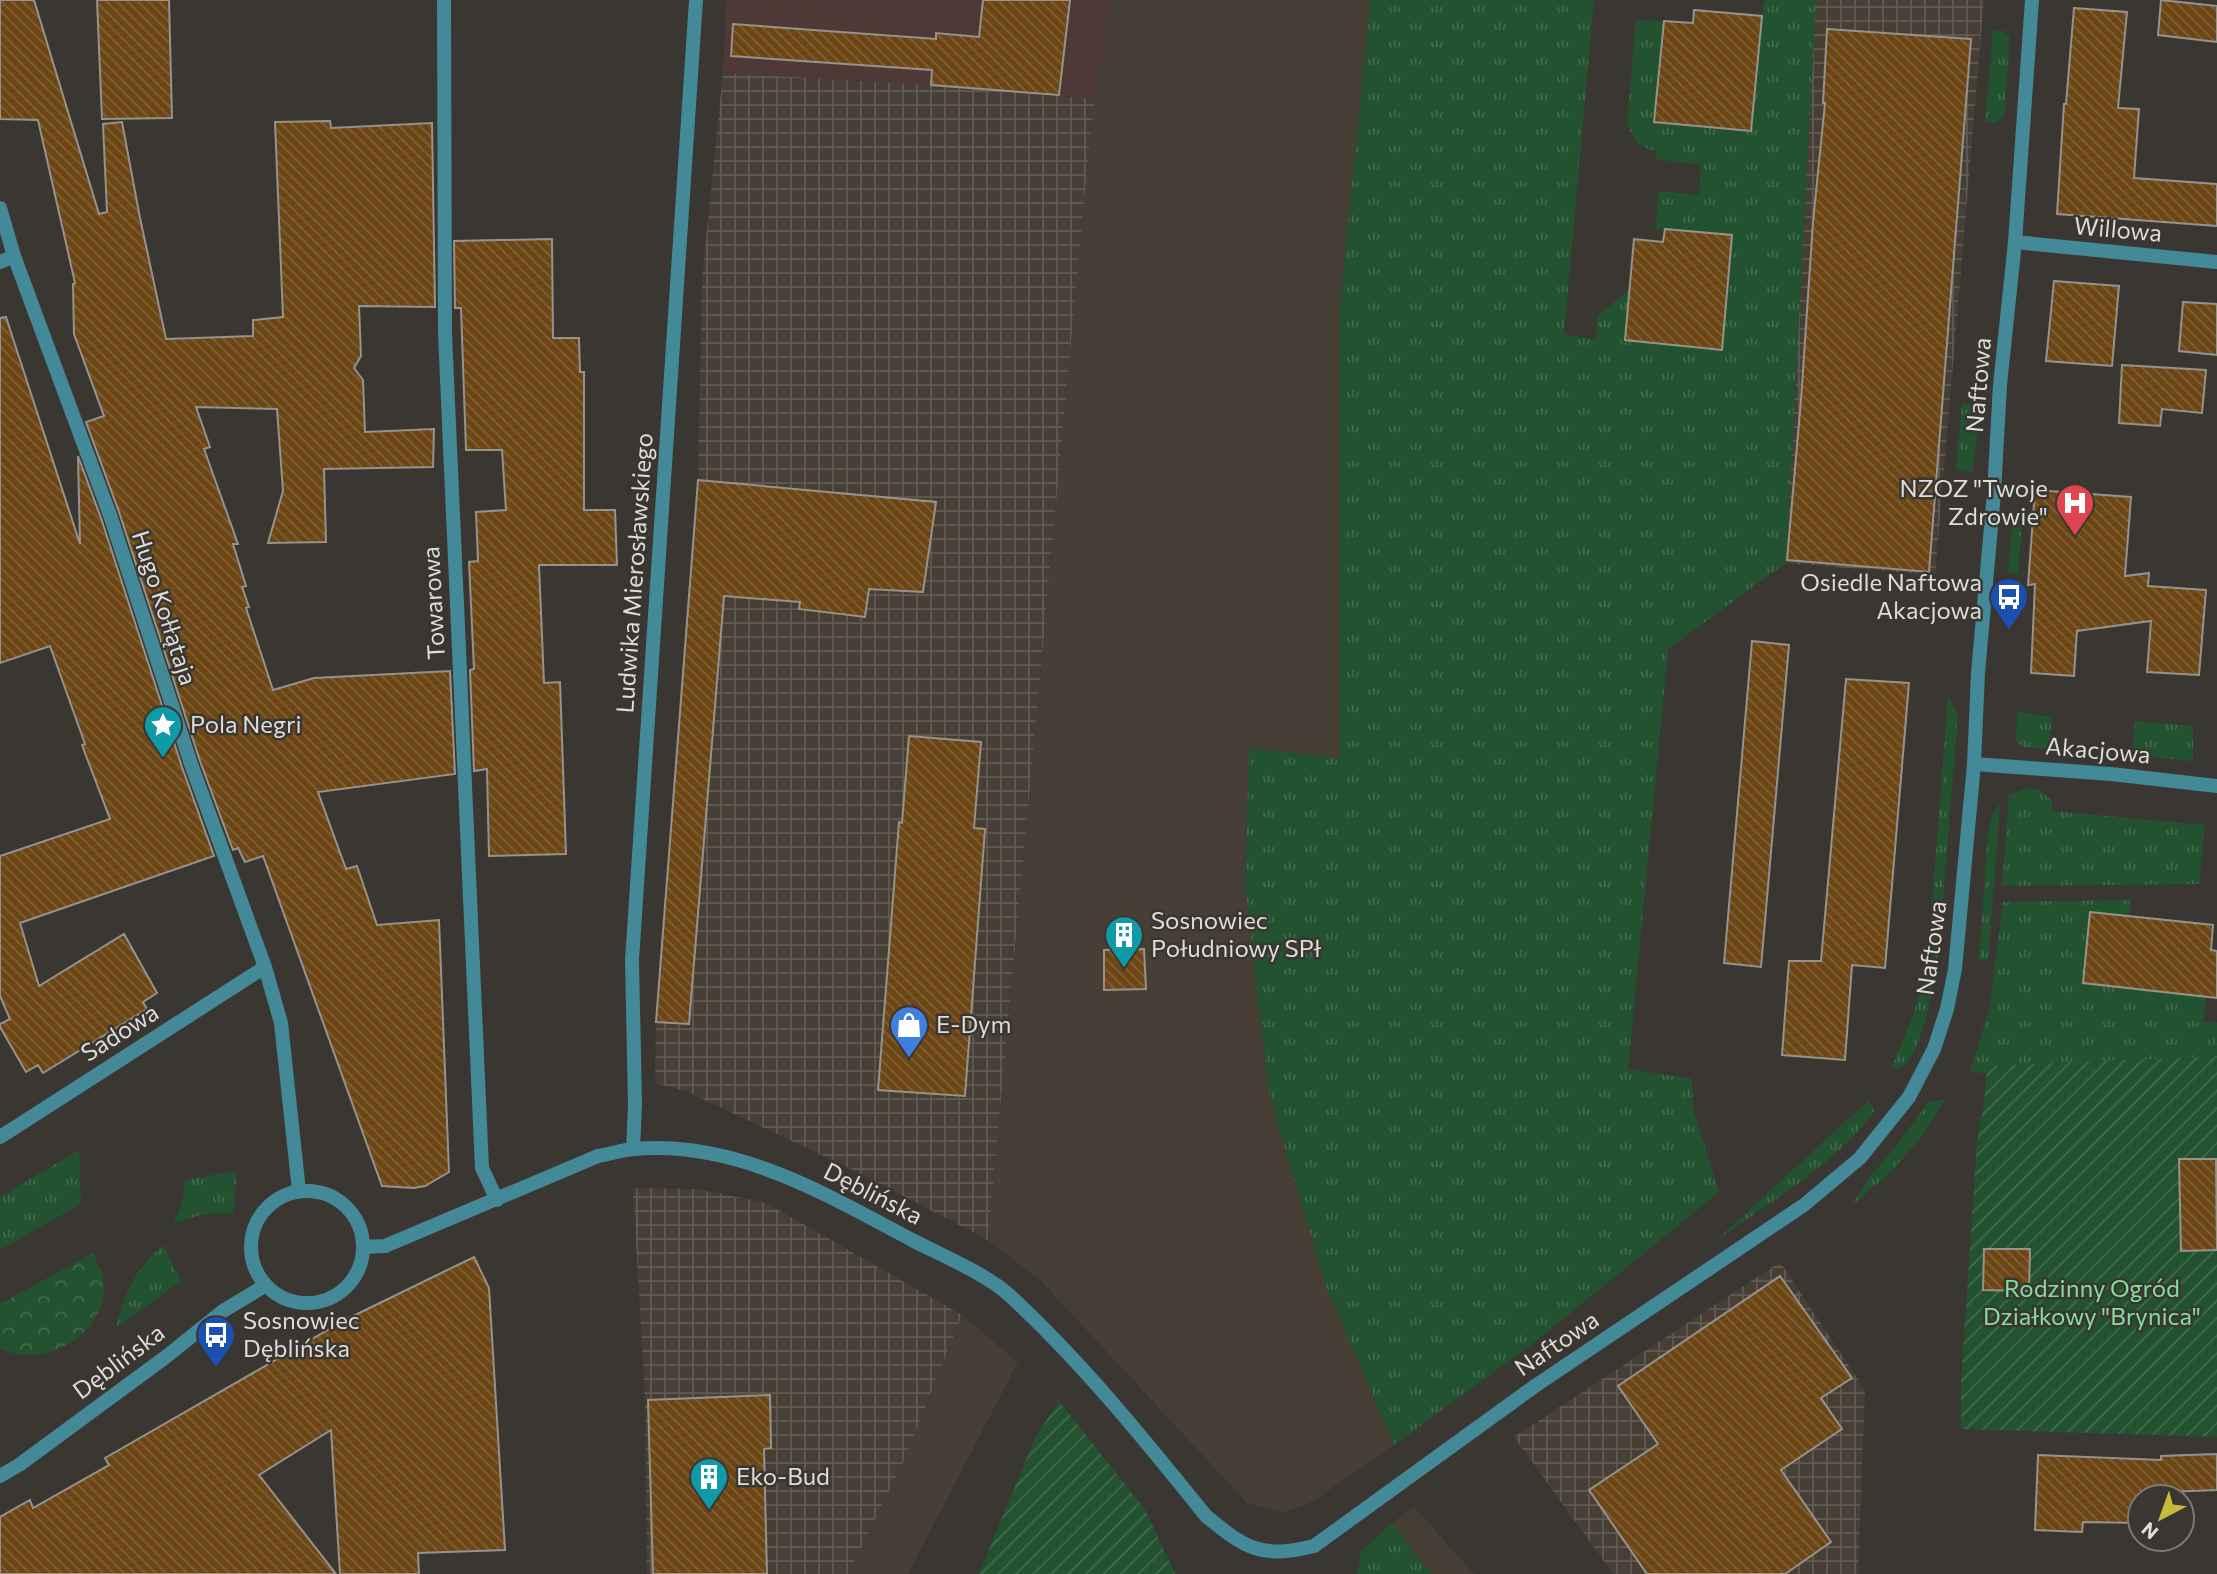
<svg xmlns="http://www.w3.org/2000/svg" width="2217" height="1574" font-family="Commissioner,sans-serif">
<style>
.commercial{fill:#4e3937}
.industrial{fill:url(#industrial-grid)}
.built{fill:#473f35}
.grass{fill:url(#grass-tufts)}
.park{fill:url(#park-crowns)}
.garden{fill:url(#garden-furrows)}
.building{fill:url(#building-back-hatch);stroke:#96928d;stroke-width:2}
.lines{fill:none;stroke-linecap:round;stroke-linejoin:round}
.minor{stroke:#438997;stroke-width:14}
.tertiary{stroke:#438997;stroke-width:14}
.labels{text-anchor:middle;stroke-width:5;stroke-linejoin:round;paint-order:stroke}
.street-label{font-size:24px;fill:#dfdcd9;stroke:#3a3632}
.poi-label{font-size:24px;fill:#dfdcd9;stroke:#3a3632;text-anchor:start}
.park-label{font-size:24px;fill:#83e09b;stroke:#3a3632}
</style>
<defs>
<pattern id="industrial-grid" width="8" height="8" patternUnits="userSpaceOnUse" patternTransform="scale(1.75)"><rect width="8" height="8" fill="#473f35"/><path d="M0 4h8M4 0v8" fill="none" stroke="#615a52"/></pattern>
<pattern id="grass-tufts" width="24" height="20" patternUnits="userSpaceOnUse" patternTransform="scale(1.75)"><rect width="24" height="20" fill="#235231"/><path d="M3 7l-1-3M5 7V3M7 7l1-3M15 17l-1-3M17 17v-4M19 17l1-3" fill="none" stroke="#426a4e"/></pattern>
<pattern id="park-crowns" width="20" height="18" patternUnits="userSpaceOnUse" patternTransform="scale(1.75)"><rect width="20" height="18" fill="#235231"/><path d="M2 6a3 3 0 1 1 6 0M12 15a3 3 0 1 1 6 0" fill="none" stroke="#426a4e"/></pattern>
<pattern id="garden-furrows" width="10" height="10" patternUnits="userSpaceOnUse" patternTransform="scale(1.75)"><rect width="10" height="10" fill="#235231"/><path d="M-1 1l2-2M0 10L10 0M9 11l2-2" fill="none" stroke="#426a4e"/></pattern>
<pattern id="building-back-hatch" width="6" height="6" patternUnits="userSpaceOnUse" patternTransform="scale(1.75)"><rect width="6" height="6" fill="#6c4614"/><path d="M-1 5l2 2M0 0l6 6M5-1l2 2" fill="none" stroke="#816036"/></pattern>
</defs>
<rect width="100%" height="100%" fill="#3a3632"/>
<path class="commercial" d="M726,0H1109L1097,99L931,85L723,73Z"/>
<path class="industrial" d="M1816,0H1984L1935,575L1786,563Z
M723,73L931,85L1097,99L1090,139L988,1240L849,1168L688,1092L655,1083L656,1022L698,480L702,277Z
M633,1188L697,1189L766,1203L962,1315L905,1459L848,1574H647L645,1397Z
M1780,1262L1865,1390L1858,1574H1613L1514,1437Z"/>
<path class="built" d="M1109,0H1370L1340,306V758L1249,748L1245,881L1269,1093L1326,1286L1394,1445L1312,1502L1283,1513L1247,1503L1042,1282L988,1240L1090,139Z
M962,1315L1018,1362L908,1574H848L905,1459Z
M1414,1507L1474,1574H1431L1392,1523Z"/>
<path class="grass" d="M1370,0H1594L1564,334L1596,340L1597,316L1630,289L1625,340L1721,350L1732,235L1656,229L1658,191L1699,195L1701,165L1656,159V151C1638,147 1632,139 1627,122L1636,20L1664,21L1654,122L1750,131L1764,0H1816L1786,563L1668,649L1628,1069L1692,1079L1693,1109L1719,1192L1535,1342L1394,1445L1326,1286L1269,1093L1245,882L1249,748L1340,758V306Z
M1993,30L2004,31L2010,38L2004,116L1996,123L1985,122Z
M1962,404L1982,405L1972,472L1956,470Z
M2013,514L2022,521L2018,574L2008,573Z
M1948,696L1958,715L1938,959L1928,956Z
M2018,712L2052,717L2049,749L2023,747L2015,740Z
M2135,721L2193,726V761L2133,756Z
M2027,788L2041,791L2052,801V811L2205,825L2199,884L2002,886L2009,795Z
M2000,804L1988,961L1979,960L1988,830L1993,813Z
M2130,900V916L2090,912L2083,983L2191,995L2207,987L2203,1021L2217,1023V1056L1987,1066L1986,1073L1970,1072L1990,1007L2003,902Z
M1924,977L1935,979C1931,999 1920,1050 1906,1064C1901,1068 1897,1069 1891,1069L1913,1016Z
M1945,1099L1923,1135L1890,1173L1851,1206L1869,1178L1900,1141L1928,1102Z
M1868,1101L1875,1110C1834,1166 1770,1202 1715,1241Z
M79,1150L81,1204L0,1250V1197Z
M237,1171L233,1214H204L172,1224L181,1208L185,1180Z
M163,1245L181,1281L116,1328C126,1289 133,1273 163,1245Z
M1392,1523L1431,1574H1357L1361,1551Z"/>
<path class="park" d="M93,1253C98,1265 105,1277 104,1290C101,1338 42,1370 0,1348V1304Z"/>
<path class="garden" d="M2217,1056V1437L1961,1429V1383L1977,1141L1984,1105L1987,1066Z
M1059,1401L1146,1511L1175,1574H979L1035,1438Z"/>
<path class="building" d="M0,0H34L99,214L107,212L103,124L122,122L140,218L166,339L253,336V320L283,317L275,122L330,121L331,128L432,123L435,307L359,306L361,356L354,368L363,380L365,432L434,429L433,467L324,469L326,542L268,543L283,491L277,409L196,407L210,447L204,449L238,544H233L246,586L242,587L249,607L246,608L273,690L314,678L450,671L455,774L318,792L346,869L357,866L377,925L439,920L449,1172L425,1186L414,1188L382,1186L263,856L245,862L238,848L233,850L200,761L119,512L86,422L104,416L74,334L73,284L75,283L38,120L0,119Z
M97,0H169L172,118L102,119Z
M983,0H1070L1059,95L931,85L932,70L731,56L733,24L936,39V33L979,37Z
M2161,0L2217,6V42L2158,35Z
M2074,8L2127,12L2118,108L2139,109L2134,178L2217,184V226L2057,214L2064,104H2066Z
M1694,10L1762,16L1751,131L1654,122L1664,21L1693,23Z
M1827,29L1971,39L1929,572L1787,560L1801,400L1813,222L1825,103H1823Z
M1665,229L1732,235L1722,350L1625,340L1634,239L1663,242Z
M552,239L553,338H579L580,372H584V510H615L617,565H539L544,683L560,682L566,854L489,856L487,769L474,771L470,670L474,669L469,562L478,561L476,512L506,510L502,450H466L461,308H455L454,241Z
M2054,281L2119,286L2112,366L2046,361Z
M2183,302L2217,304V355L2179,351Z
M6,317L80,544L78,456L101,518L182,767L214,856L20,923L39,986L124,934L157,993L143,1002L147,1009L43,1073L38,1065L26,1072L0,1027V1024L10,1019L0,996V856L110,819L82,745L85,744L50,646L0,663V318Z
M2122,365L2206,370L2202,413L2162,409L2160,426L2119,423Z
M698,480L936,502L923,592L869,589L865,617L799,609L800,602L724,596L689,1024L656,1022Z
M2035,490L2131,497L2125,576L2149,573L2148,586L2206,590L2199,675L2147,672L2151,621L2077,631L2074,676L2031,673L2035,584L2028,585Z
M1752,641L1789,645L1761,967L1724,963Z
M1846,679L1909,683L1885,968L1852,965L1845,1060L1782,1055L1789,961H1821Z
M909,736L981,742L974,828L985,829L965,1096L878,1090L899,822L902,823Z
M2090,912L2213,925L2211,950L2217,951V998L2083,983Z
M1144,949L1146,989L1104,990V950Z
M2179,1159H2216L2217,1250L2181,1251Z
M1984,1249H2030L2029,1291L1983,1290Z
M474,1257L489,1288L505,1550L418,1553L419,1574H340L331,1430L259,1475L336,1574H0V1517L30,1500L33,1508L109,1465L105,1458L347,1319Z
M1780,1276L1852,1378L1821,1398L1842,1429L1781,1470L1831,1542L1785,1574H1647L1589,1490L1658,1444L1618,1386Z
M770,1395L771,1448L764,1449L767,1574H653L648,1400Z
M2217,1454V1490L2140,1493L2139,1523L2083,1522L2082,1532L2035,1530L2038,1455L2161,1460V1456Z"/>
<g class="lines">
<path class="minor" d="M444,0L445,334L482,1168L497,1200
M0,208L14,256L110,515L191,764L265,967L281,1023L299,1191
M2015,242L2217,262
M0,262L14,256
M1974,764L2111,774L2217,786
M0,1137L265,967"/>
<path class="tertiary" d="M633,1149L635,1104L632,960L696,0
M251 1247a56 56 0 1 1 112 0a56 56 0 1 1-112 0Z
M363,1247L385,1246L598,1156C610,1154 622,1150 634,1149C736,1140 825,1194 912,1240C939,1254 986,1274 1008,1294C1081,1361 1144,1439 1206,1516C1246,1549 1262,1559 1314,1546L1535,1386L1804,1205L1860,1158L1909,1097L1934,1049L1947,1009L1955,969L1974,764L1978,673L1994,493L2000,385L2015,242L2032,0
M0,1476L19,1465L167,1356L223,1311L266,1285"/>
</g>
<defs>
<symbol id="hospital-pin" viewBox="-11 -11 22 30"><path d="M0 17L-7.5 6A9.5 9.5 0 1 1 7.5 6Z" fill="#e0444e" stroke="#3a3632"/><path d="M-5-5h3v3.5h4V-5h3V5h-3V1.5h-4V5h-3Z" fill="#fff"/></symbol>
<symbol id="bus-pin" viewBox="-11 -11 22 30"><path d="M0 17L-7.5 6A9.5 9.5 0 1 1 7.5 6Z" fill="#1a4fb4" stroke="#3a3632"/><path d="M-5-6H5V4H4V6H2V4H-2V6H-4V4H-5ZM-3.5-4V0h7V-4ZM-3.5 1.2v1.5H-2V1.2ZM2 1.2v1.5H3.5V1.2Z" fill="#fff"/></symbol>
<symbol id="sight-pin" viewBox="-11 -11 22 30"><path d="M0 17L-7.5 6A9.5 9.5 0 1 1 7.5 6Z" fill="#0f9aa8" stroke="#3a3632"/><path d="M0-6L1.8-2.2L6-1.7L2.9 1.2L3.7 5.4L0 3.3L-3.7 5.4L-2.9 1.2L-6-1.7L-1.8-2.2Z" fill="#fff"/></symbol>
<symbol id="building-pin" viewBox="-11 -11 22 30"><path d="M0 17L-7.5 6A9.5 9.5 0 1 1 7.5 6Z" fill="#0f9aa8" stroke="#3a3632"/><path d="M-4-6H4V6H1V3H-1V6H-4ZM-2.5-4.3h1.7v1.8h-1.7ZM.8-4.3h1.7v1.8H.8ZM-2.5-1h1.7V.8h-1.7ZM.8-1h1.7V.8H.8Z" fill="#fff"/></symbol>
<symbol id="shop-pin" viewBox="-11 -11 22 30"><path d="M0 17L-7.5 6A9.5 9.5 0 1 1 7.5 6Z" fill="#3f7fe0" stroke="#3a3632"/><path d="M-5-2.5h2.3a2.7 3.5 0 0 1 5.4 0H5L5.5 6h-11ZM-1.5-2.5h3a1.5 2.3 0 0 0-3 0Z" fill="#fff"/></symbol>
</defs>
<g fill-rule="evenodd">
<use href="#hospital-pin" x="2053" y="481" width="44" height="60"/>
<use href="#bus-pin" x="1987" y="575" width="44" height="60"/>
<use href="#sight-pin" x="141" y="703" width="44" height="60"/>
<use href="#building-pin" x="1102" y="913" width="44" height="60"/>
<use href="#shop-pin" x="887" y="1003" width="44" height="60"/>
<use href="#bus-pin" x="194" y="1313" width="44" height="60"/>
<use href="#building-pin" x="687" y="1455" width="44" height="60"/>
</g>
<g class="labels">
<g class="street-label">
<text transform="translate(2118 230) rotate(5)" y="8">Willowa</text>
<text transform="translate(1979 385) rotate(-85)" y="8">Naftowa</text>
<text transform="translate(635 573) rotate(-86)" y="8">Ludwika Mierosławskiego</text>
<text transform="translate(434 603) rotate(-93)" y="8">Towarowa</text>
<text transform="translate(164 608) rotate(72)" y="8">Hugo Kołłątaja</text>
<text transform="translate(2098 751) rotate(5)" y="8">Akacjowa</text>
<text transform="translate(1932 948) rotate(-82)" y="8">Naftowa</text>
<text transform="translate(120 1033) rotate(-32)" y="8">Sadowa</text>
<text transform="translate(873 1194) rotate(27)" y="8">Dęblińska</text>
<text transform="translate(1557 1344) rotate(-34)" y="8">Naftowa</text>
<text transform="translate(119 1362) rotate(-37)" y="8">Dęblińska</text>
</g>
<g class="poi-label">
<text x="2048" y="497" text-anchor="end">NZOZ "Twoje<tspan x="2048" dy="28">Zdrowie"</tspan></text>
<text x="1982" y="591" text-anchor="end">Osiedle Naftowa<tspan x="1982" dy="28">Akacjowa</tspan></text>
<text x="190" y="733">Pola Negri</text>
<text x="1151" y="929">Sosnowiec<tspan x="1151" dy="28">Południowy SPł</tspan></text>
<text x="936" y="1033">E-Dym</text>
<text x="243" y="1329">Sosnowiec<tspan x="243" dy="28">Dęblińska</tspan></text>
<text x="736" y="1485">Eko-Bud</text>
</g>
<g class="park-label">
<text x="2092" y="1297">Rodzinny Ogród<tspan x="2092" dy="28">Działkowy "Brynica"</tspan></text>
</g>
</g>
<g transform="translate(2161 1518) rotate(221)"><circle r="33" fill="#3a3632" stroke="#7c7875" stroke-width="2"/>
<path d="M0-5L12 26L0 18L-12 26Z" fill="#c7bb3c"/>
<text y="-10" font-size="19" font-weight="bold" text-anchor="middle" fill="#dfdcd9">N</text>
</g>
</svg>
